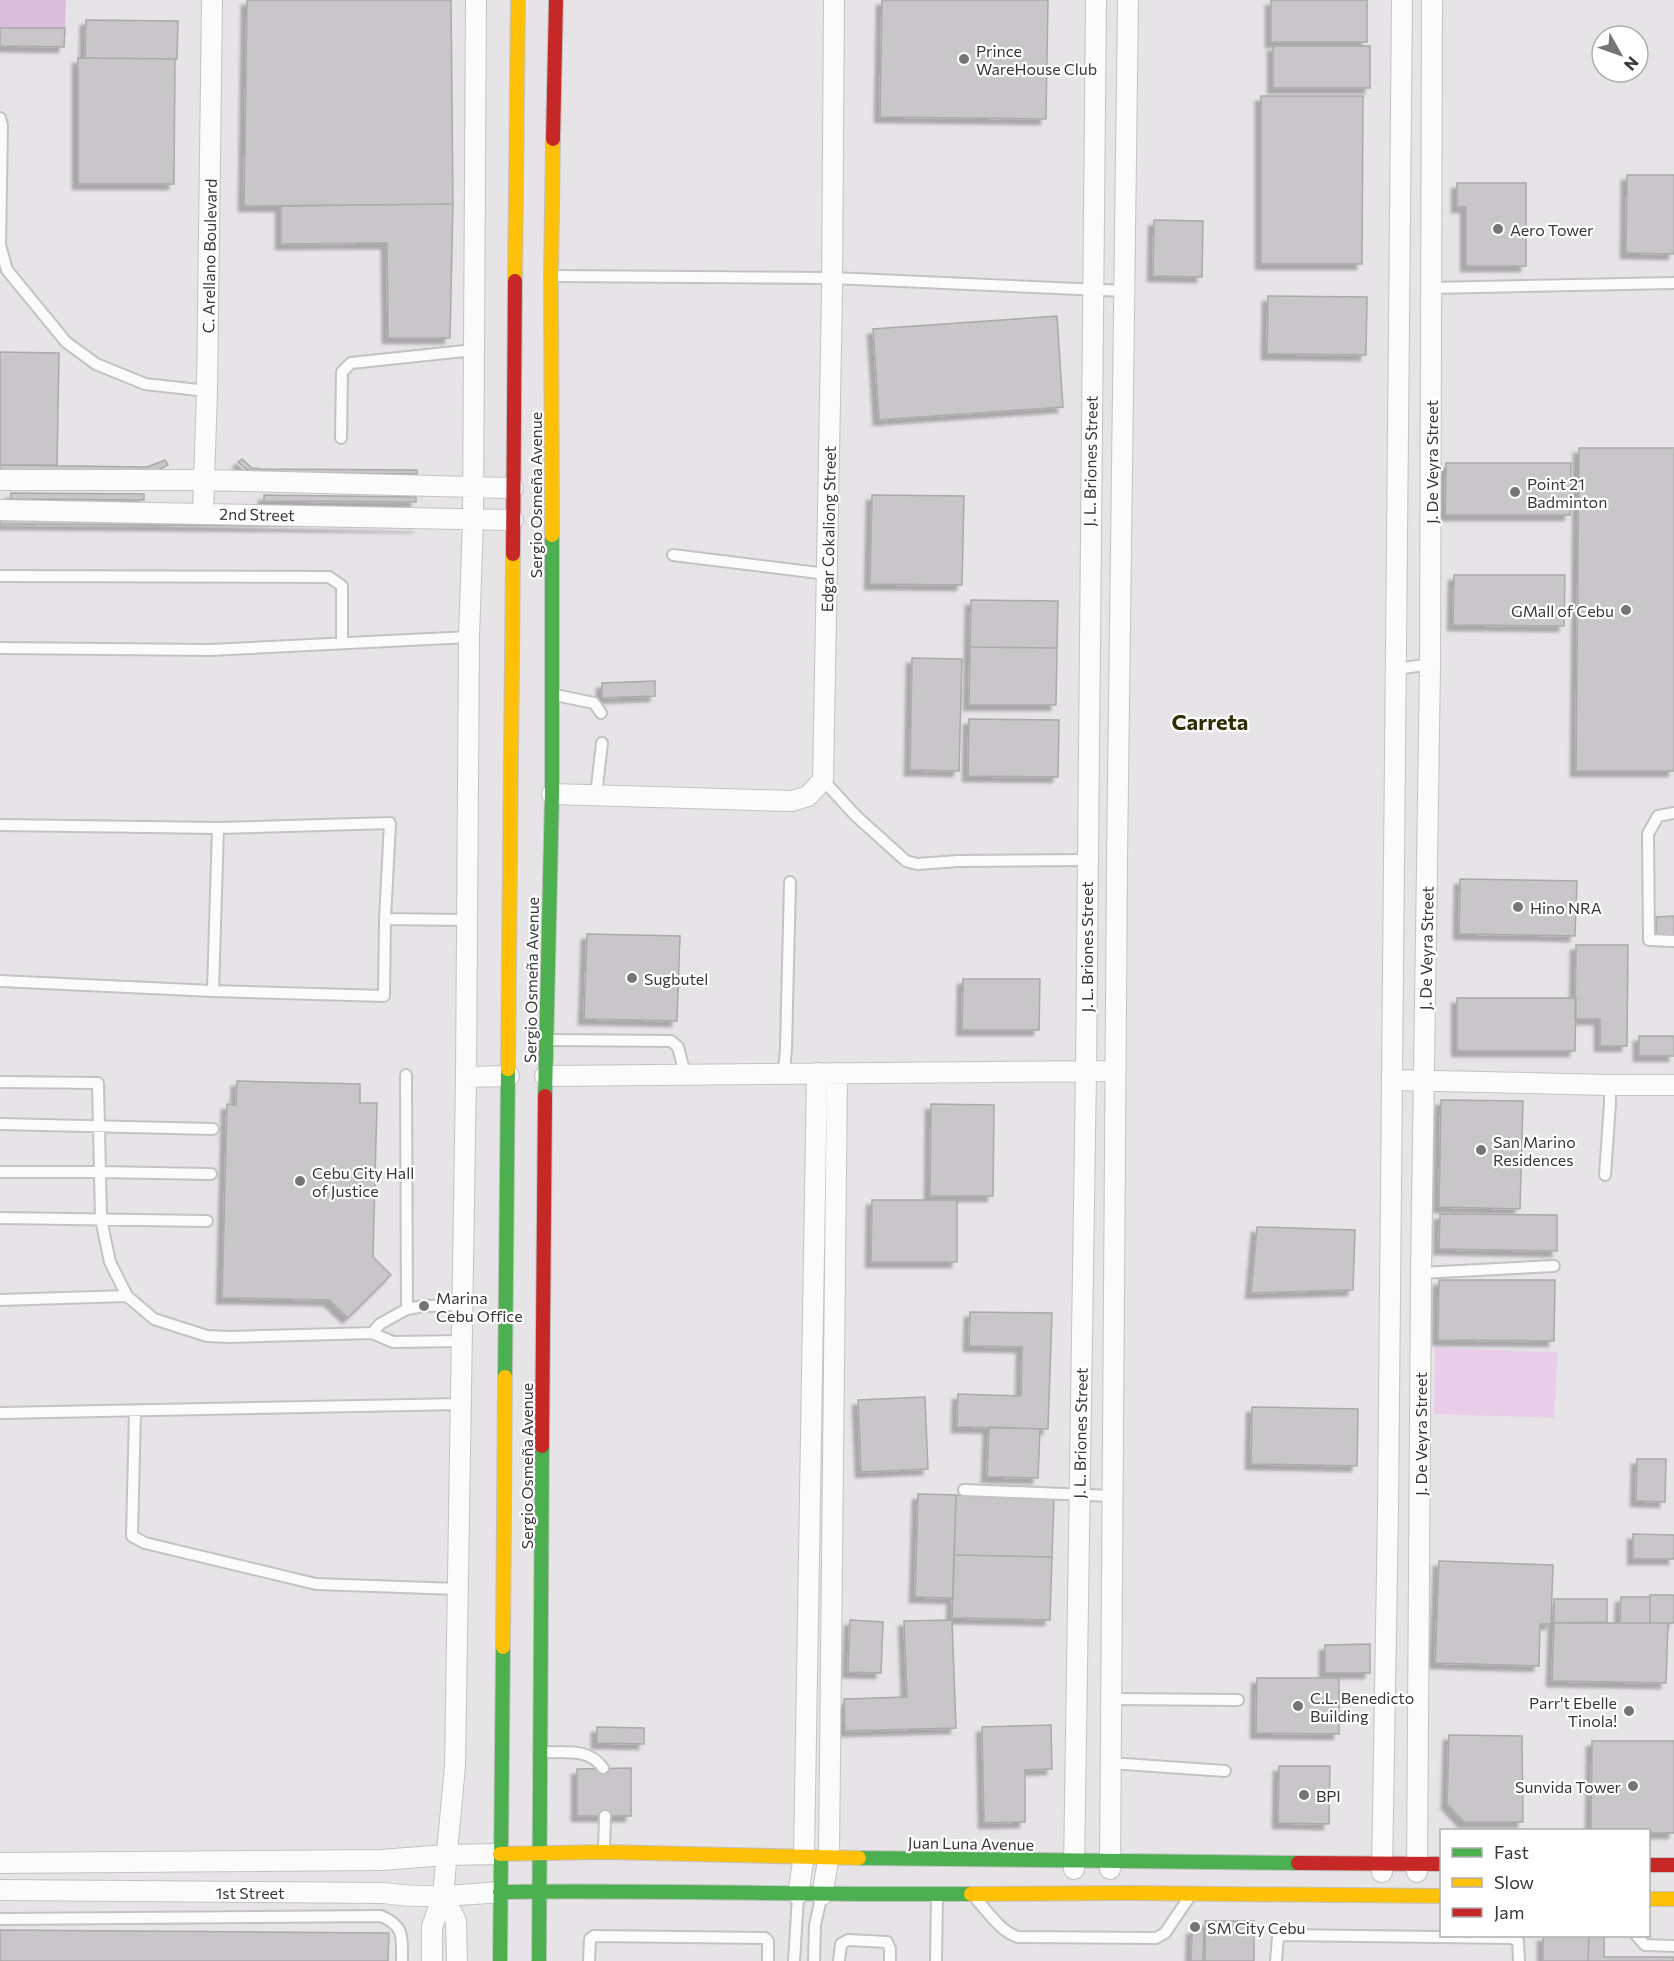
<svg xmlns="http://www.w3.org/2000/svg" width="1674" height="1961" viewBox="0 0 1674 1961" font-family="Commissioner,sans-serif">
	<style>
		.green { fill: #e9cee9 }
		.forest { fill: #d8bed9 }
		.building { fill: #c8c6c8; stroke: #aba9ab; stroke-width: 1.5; filter: url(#shadow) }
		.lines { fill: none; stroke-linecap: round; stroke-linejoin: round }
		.lane-casing { stroke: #c4c2c4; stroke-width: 14 }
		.street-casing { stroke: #c4c2c4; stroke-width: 22 }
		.fast-casing { stroke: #c3c2c3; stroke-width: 16 }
		.slow-casing { stroke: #c3c2c3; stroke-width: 16 }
		.jam-casing { stroke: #c3c2c3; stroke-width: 16 }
		.lane { stroke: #fbfbfb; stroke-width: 10 }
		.street { stroke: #fbfbfb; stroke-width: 20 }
		.fast { stroke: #4caf50; stroke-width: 14 }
		.slow { stroke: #ffc107; stroke-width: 14 }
		.jam { stroke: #c62828; stroke-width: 14 }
		.poi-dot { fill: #767476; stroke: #fff; stroke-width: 2 }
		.labels { text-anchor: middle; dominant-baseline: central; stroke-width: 4.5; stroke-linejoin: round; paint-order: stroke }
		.poi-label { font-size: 16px; fill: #393739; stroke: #fff; text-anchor: start }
		.street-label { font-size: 16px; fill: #393739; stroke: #fff }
		.district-label { font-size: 22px; font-weight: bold; fill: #2e2c02; stroke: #fff }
	</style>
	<defs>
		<filter id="shadow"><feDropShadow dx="-5.5" dy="5.5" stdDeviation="1.5" flood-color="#0004"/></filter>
	</defs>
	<rect width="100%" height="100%" fill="#e7e4e7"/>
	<path class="green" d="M1435,1348L1558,1352L1554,1418L1434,1414Z"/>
	<path class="forest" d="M0,0H66L65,28H0Z"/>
	<path class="building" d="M247,0H451L453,204L244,206Z
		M882,0H1048L1046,119L880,117Z
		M1271,0H1367V42H1271Z
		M86,20L178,21L177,59L85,58Z
		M0,28H65L64,47L0,46Z
		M1273,46H1370V88H1273Z
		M78,58L175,59L174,184H78Z
		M1261,96H1363L1362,264H1261Z
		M1627,175H1674V254L1626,253Z
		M1457,183H1526V266H1466V207H1457Z
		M453,204L450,338H388L387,243L281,244V206Z
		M1154,220L1203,221L1202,277L1153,276Z
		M1268,296L1367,297L1366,355L1267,354Z
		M1057,316L1063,407L879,420L873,329Z
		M0,352L59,353L57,465H0Z
		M1579,448H1674V771H1576Z
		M242,459L252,468L261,469L417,470V474L261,473L246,469L238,462Z
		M165,460L168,465L156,471H0V465L147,467Z
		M1446,463H1571L1570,515H1445Z
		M11,493L144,494V500L11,499Z
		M264,495L416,497V502L264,501Z
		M872,495L964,496L962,585L870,584Z
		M0,520L171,521L419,527L0,524Z
		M1454,575H1565L1564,626L1453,625Z
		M971,600L1058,601L1057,648L970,647Z
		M970,647L1057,648L1056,705H969Z
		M912,658L962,659L959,771L910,770Z
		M655,681V696L602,698V683Z
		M969,719L1059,720L1058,777L968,776Z
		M1460,879L1577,881L1575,936L1459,934Z
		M1674,916V936L1656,937V917Z
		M587,934L680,936L677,1021L584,1019Z
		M1576,945H1628L1627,1046H1600V1019H1575Z
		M963,979H1040L1039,1030H962Z
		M1457,998H1576L1575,1051H1457Z
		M1639,1036H1674V1056H1639Z
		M237,1081L360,1084V1103H377L373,1257L391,1275L348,1318L329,1300L222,1298L227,1104L236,1105Z
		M1441,1100L1523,1101L1520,1209L1439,1207Z
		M931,1104L994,1105L993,1196H930Z
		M872,1200H957V1262H871Z
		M1440,1214L1557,1215V1251L1439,1249Z
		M1257,1227L1355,1230L1353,1290L1251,1293Z
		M1439,1280H1555L1554,1341L1438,1340Z
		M970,1312L1052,1313L1048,1429L957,1427L958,1394L1021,1396L1022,1347L969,1346Z
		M925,1397L928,1469L861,1472L858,1400Z
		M1252,1407L1358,1409L1357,1466L1251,1464Z
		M989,1427L1040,1429L1038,1478L987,1477Z
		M1637,1459H1666L1665,1502L1636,1501Z
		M918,1494L956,1495L953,1598L915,1597Z
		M956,1495L1054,1497L1052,1557L954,1555Z
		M1633,1534L1674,1535V1559H1633Z
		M954,1555L1052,1557L1050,1620L952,1618Z
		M1439,1561L1553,1565L1551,1624H1540L1539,1666L1435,1663Z
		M1650,1595H1674V1623H1650Z
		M1621,1597H1650V1623H1620Z
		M1554,1599H1607V1622L1554,1623Z
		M850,1620L883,1622L881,1673L848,1672Z
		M952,1620L956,1728L845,1731L844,1699L907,1697L904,1621Z
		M1554,1623H1668L1666,1683L1552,1681Z
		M1370,1644V1673H1325V1645Z
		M1257,1678H1339V1734L1256,1733Z
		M1051,1725L1052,1769L1025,1770V1822L984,1823L982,1727Z
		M597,1727L644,1728V1744L597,1743Z
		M1449,1735L1522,1736L1523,1822H1464L1447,1804Z
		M1592,1741H1674V1833H1648V1830H1591Z
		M1279,1766H1330L1329,1824L1278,1823Z
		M631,1768V1816H577V1769Z
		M1205,1921H1254V1961H1205Z
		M1192,1929H1204L1203,1960L1205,1961H1191Z
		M0,1930L389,1933L388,1961H0Z
		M1543,1936H1589L1588,1961H1543Z
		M1589,1936H1604V1957H1674V1961H1588Z"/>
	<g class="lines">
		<defs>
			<path id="lane" d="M0,118L2,126L0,245L7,270L66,342L96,364L145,384L207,391
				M555,276L832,278L1124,291
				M1432,288L1674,283
				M341,438L342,372L351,363L474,350
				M673,555L827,574
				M0,576L329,577L342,586V643
				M0,648L210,650L469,637
				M1397,669L1430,664
				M555,695L594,703L601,713
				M823,780L856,816L906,861L917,864L958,861L1086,860
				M596,795L602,743
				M1674,813L1658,816L1648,834L1649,940L1674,941
				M0,825L218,828L213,991
				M385,919L467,920
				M0,981L213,991L384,996L385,919L390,823L218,828
				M550,1040L671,1041L678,1047L685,1074
				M784,1073L786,1048L790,882
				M406,1075L407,1309L424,1306L462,1305
				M0,1082L98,1083L101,1219L110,1262L127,1296L154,1319L207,1336L230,1337L372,1333L393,1342L461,1341
				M0,1124L213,1129
				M0,1172H100L211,1174
				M1605,1175L1610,1103V1085
				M0,1218L207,1221
				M1421,1273L1554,1266
				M0,1300L127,1296
				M372,1333L380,1324L407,1309
				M135,1411L132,1536L145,1543L316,1584L458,1589
				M0,1413L461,1404
				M964,1490L1112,1496
				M1111,1699L1238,1700
				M544,1752C566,1753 589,1748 603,1768
				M1110,1763L1225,1771
				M604,1849L605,1816
				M977,1900C989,1913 1001,1932 1018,1937L1156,1938L1165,1933L1188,1899
				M0,1919L381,1916C405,1926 402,1938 402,1961
				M1637,1936L1645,1945L1674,1946
				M589,1961L590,1939L594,1936L765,1938L768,1941V1961
				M794,1961L798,1897
				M814,1961L815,1925L821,1898
				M839,1961L841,1944L848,1940L887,1942L890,1949V1961
				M936,1961L937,1895
				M1276,1961L1278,1937L1283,1935L1511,1938L1518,1941L1519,1961"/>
			<path id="street" d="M0,480H203L513,488
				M0,510L513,520
				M203,513L207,391L212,0
				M552,794L792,801L808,796L823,780L832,292L834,0
				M545,1076L1115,1071
				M466,1077L509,1076
				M1392,1080L1610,1085H1674
				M0,1863L381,1860L446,1855L500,1854
				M1074,1869L1086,1071L1096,0
				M1110,1869L1117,861L1128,0
				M1382,1872L1388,1510L1402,0
				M1417,1872L1421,1273L1430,664L1432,0
				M0,1890L384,1893C423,1899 462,1895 500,1892
				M798,1894L804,1856L817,1073
				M443,1895L456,1921L457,1961
				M822,1895L829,1856L837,1073
				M432,1961V1927L443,1895L455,1766L466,1077L469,637L473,520L476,0"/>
			<path id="fast" d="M545,1096L552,794V535
				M505,1377L508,1069
				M859,1858L1298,1863
				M500,1892C657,1890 814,1895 971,1894
				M500,1961L503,1647
				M539,1961L542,1446"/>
			<path id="slow" d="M515,281L518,0
				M552,535L551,276L553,139
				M508,1069L513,554
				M503,1647L505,1377
				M500,1854L604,1852L859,1858
				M971,1894L1128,1893L1442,1896
				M1648,1899H1674"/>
			<path id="jam" d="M553,139L556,0
				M513,554L515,281
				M542,1446L545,1096
				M1298,1863L1442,1864
				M1648,1865H1674"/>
		</defs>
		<use href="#lane" class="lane-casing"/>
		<use href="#street" class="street-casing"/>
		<use href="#fast" class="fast-casing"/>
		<use href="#slow" class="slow-casing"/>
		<use href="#jam" class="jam-casing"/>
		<use href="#lane" class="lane"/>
		<use href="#street" class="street"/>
		<use href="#fast" class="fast"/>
		<use href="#slow" class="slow"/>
		<use href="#jam" class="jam"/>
	</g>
	<g class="poi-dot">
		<circle cx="964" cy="59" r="6"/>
		<circle cx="1498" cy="229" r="6"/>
		<circle cx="1515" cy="492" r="6"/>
		<circle cx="1626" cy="610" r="6"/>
		<circle cx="1518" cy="907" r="6"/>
		<circle cx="632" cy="978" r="6"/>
		<circle cx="1481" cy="1150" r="6"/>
		<circle cx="300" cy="1181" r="6"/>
		<circle cx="424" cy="1306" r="6"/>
		<circle cx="1298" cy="1706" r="6"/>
		<circle cx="1629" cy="1711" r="6"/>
		<circle cx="1633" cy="1786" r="6"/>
		<circle cx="1304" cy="1795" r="6"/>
		<circle cx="1195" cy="1927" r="6"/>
	</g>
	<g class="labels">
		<g class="poi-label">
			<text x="976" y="50">Prince<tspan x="976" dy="18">WareHouse Club</tspan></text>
			<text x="1510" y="229">Aero Tower</text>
			<text x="1527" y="483">Point 21<tspan x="1527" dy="18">Badminton</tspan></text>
			<text x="1614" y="610" text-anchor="end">GMall of Cebu</text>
			<text x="1530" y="907">Hino NRA</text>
			<text x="644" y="978">Sugbutel</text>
			<text x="1493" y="1141">San Marino<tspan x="1493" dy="18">Residences</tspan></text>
			<text x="312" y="1172">Cebu City Hall<tspan x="312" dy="18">of Justice</tspan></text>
			<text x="436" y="1297">Marina<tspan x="436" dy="18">Cebu Office</tspan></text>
			<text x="1310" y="1697">C.L. Benedicto<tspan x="1310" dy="18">Building</tspan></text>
			<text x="1617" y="1702" text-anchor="end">Parr't Ebelle<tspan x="1617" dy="18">Tinola!</tspan></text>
			<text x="1621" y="1786" text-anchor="end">Sunvida Tower</text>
			<text x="1316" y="1795">BPI</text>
			<text x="1207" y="1927">SM City Cebu</text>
		</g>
		<g class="street-label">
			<text transform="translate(209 256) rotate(-89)">C. Arellano Boulevard</text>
			<text transform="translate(1090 461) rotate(-89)">J. L. Briones Street</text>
			<text transform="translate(1431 462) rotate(-90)">J. De Veyra Street</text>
			<text transform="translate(535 495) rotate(-90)">Sergio Osmeña Avenue</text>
			<text transform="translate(257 514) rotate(1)">2nd Street</text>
			<text transform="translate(828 529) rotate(-89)">Edgar Cokaliong Street</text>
			<text transform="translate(1086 947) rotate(-90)">J. L. Briones Street</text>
			<text transform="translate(1426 948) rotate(-89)">J. De Veyra Street</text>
			<text transform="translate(531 980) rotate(-89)">Sergio Osmeña Avenue</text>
			<text transform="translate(1080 1433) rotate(-89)">J. L. Briones Street</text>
			<text transform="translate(1420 1434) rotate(-90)">J. De Veyra Street</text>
			<text transform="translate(526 1466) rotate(-90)">Sergio Osmeña Avenue</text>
			<text transform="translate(971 1843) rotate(1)">Juan Luna Avenue</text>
			<text x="250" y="1892">1st Street</text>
		</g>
		<g class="district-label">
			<text x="1210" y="721">Carreta</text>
		</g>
	</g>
	<rect x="1440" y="1829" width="210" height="108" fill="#ffffff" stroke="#b0afb0" stroke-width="1.5"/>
	<rect x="1452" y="1848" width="30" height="9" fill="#4caf50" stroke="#b0afb0" stroke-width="1.5"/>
	<text x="1494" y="1859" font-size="18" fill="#393739">Fast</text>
	<rect x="1452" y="1878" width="30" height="9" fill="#ffc107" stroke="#b0afb0" stroke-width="1.5"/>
	<text x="1494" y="1889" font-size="18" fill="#393739">Slow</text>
	<rect x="1452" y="1908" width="30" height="9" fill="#c62828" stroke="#b0afb0" stroke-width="1.5"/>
	<text x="1494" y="1919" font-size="18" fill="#393739">Jam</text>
	<g transform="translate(1620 54) rotate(130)"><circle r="28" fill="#ffffff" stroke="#b0afb0" stroke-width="1.5"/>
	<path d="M0-4.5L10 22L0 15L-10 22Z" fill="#767476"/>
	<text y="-9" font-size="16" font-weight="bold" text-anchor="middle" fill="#393739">N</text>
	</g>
</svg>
